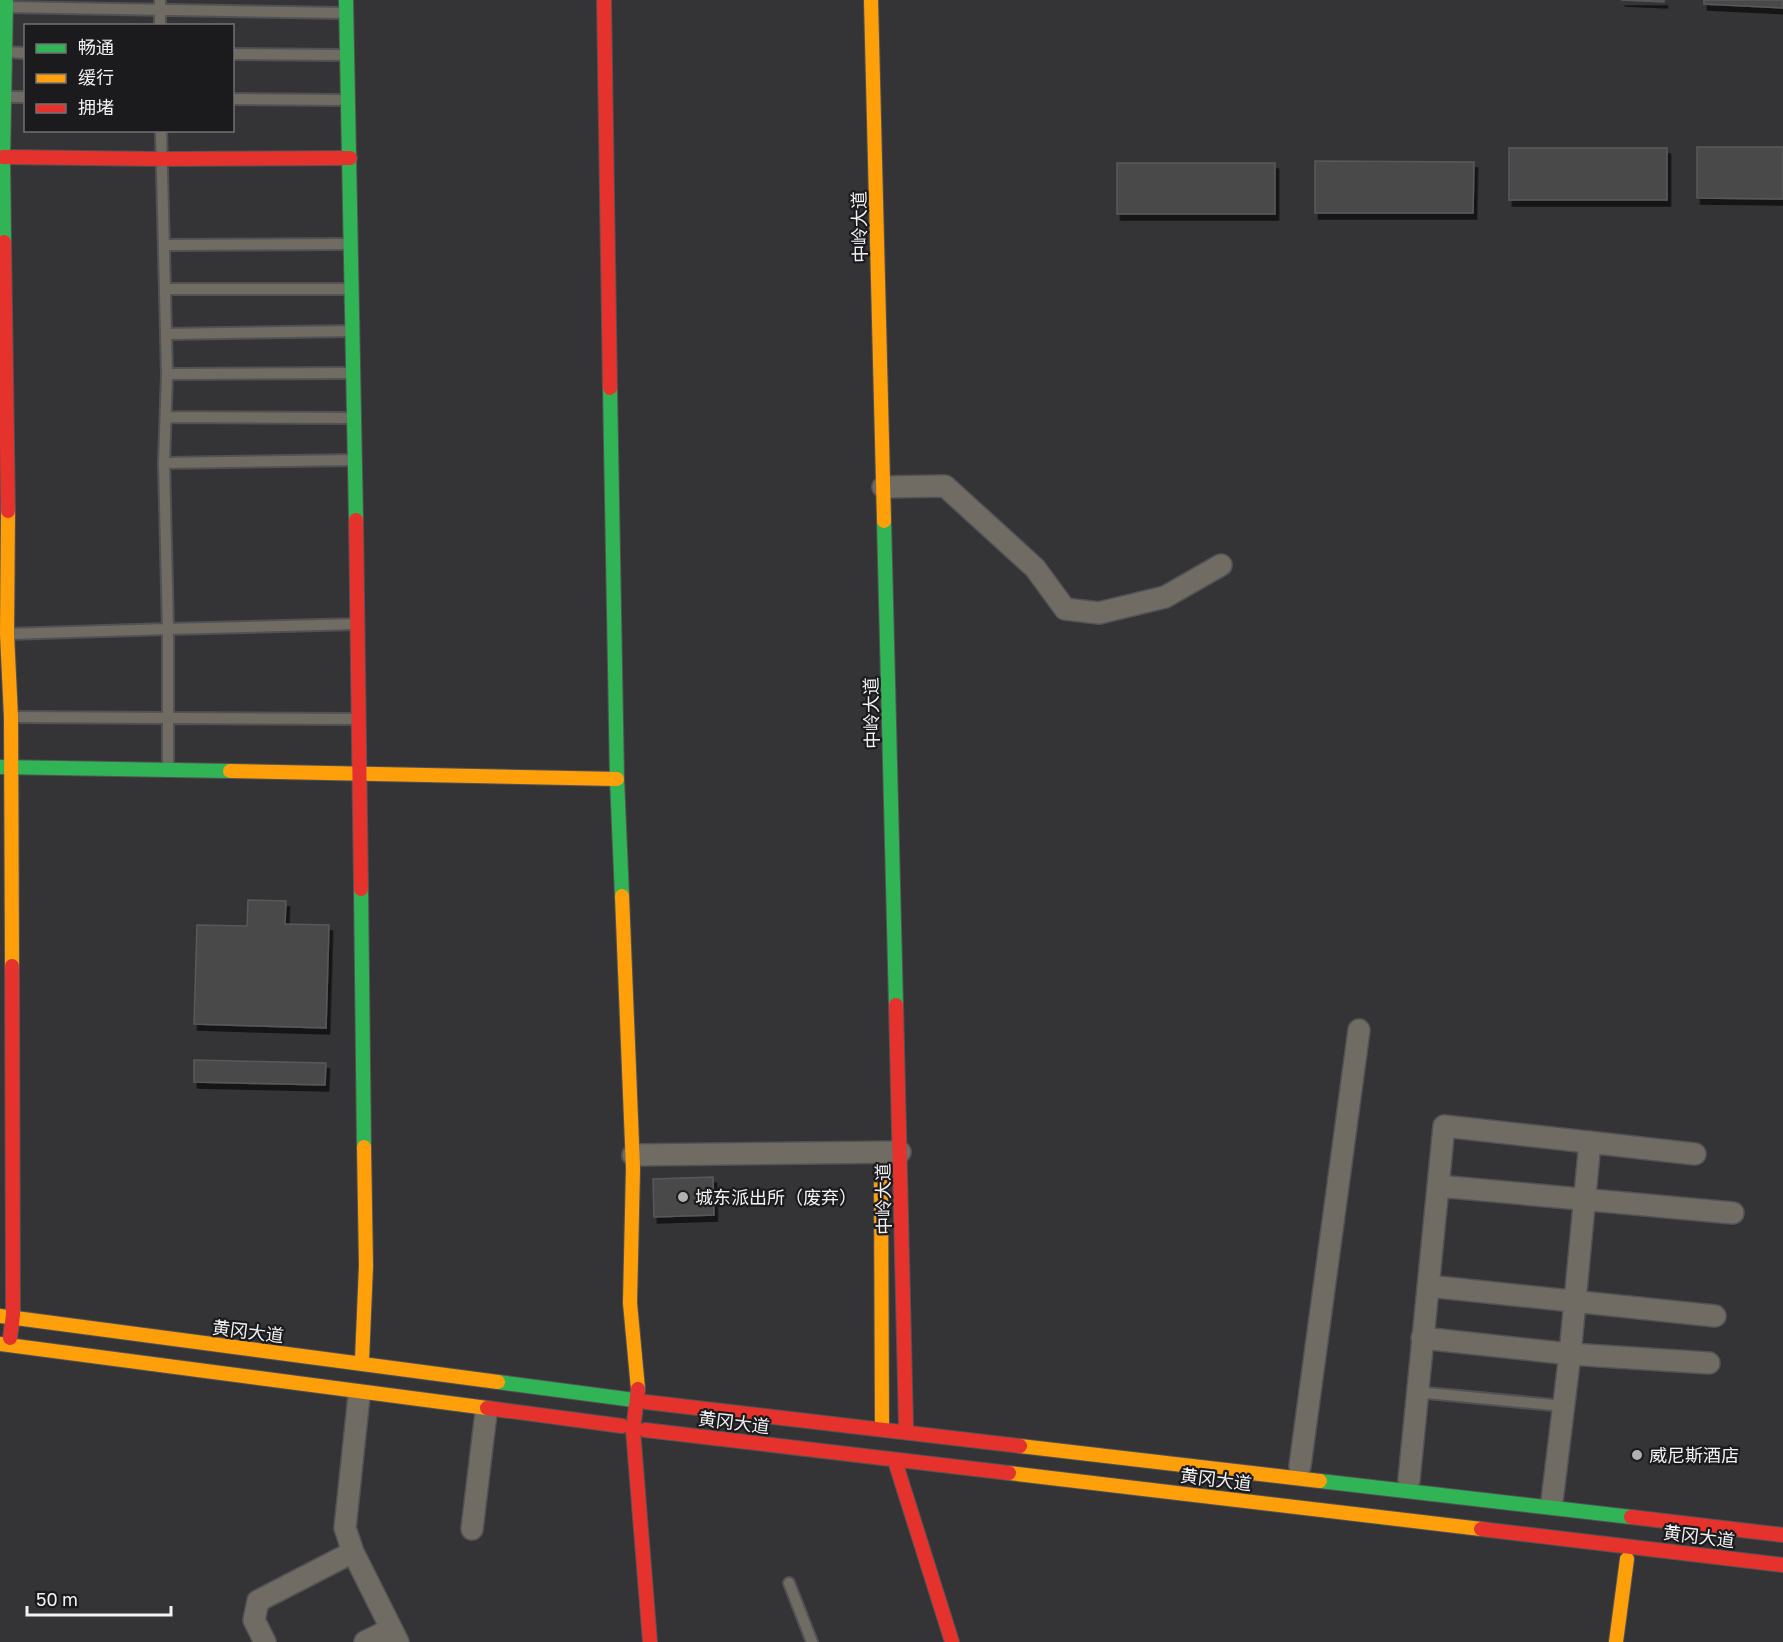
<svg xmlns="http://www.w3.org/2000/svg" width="1783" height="1642" viewBox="0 0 1783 1642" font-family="'Golos Text','Noto Sans SC',sans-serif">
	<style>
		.building { fill: #494848; stroke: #595959; stroke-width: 1.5; filter: url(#shadow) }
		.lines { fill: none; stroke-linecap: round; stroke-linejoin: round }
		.lane-casing { stroke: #525255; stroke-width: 14 }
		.street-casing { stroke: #525255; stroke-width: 24 }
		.fast-casing { stroke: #525255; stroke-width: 16 }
		.slow-casing { stroke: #525255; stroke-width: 16 }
		.jam-casing { stroke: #525255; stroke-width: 16 }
		.lane { stroke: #706c64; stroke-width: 10 }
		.street { stroke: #706c64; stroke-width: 21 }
		.fast { stroke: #30b455; stroke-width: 14 }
		.slow { stroke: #ff9f0a; stroke-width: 14 }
		.jam { stroke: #e5322d; stroke-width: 14 }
		.poi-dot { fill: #b0b0b2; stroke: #1b1b1d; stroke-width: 2 }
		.labels { text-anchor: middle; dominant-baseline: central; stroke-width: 4.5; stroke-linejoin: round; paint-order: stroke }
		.street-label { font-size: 18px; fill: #f2f2f5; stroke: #1b1b1d }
		.poi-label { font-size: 18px; fill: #f2f2f5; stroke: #1b1b1d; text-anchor: start }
	</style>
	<defs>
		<filter id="shadow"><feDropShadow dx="3.5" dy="6" stdDeviation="0" flood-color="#0009"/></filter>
	</defs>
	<rect width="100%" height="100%" fill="#343436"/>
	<path class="building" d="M1621,0H1664V2Z
		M1704,0H1783V8L1704,4Z
		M1697,147H1783V199L1697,198Z
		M1509,148H1667V200H1509Z
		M1315,161L1474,162L1473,213H1315Z
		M1117,163H1275V214H1117Z
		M248,900L286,901L285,924L329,925L326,1028L194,1024L197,925L247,926Z
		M194,1060L326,1063L325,1085L194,1082Z
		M713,1177L714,1215L654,1217L653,1179Z"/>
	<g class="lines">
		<defs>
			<path id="lane" d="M160,0V26
				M6,7L345,13
				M6,52L26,53
				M232,54L346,55
				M5,97H26
				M232,99L346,100
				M164,245L350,244
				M165,289H351
				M166,334L351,331
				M167,374L352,373
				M166,417L352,418
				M164,463L353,460
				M7,634L168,629L164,463L167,374L161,130
				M12,717L357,719
				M168,769V629L357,624
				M1416,1392L1564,1406
				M789,1583L812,1642"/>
			<path id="street" d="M883,487L945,486L1035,568L1065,609L1099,613L1165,597L1221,565
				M633,1155L900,1152
				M1438,1186L1733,1213
				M1428,1286L1715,1316
				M1422,1338L1570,1354L1709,1363
				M359,1396L345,1528L353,1552L398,1642
				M1300,1466L1359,1030
				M1409,1480L1444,1126L1695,1154
				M1552,1501L1570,1354L1590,1142
				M472,1529L486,1413
				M265,1642L254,1620L258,1601L353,1552
				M365,1642L391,1629"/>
			<path id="fast" d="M346,0L356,520
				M4,242L3,157L6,0
				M610,388L617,779L622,896
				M884,521L896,1005
				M0,767L230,771
				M361,889L364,1147
				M498,1382L634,1400
				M1320,1481L1631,1517"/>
			<path id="slow" d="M871,0L884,521
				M8,511L7,634L11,717L12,966
				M230,771L617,779
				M622,896L633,1168L630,1303L638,1389
				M881,1184L882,1423
				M0,1316L498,1382
				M0,1344L487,1408
				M362,1360L366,1266L364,1147
				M1020,1446L1320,1481
				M1009,1473L1481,1529
				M1616,1642L1627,1559"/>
			<path id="jam" d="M604,0L610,388
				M3,157L161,159L350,158
				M4,242L8,511
				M356,520L361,889
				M896,1005L906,1426
				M10,1338L13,1315L12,966
				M638,1389L633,1430L650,1642
				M646,1402L1020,1446
				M487,1408L622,1426
				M645,1430L1009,1473
				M895,1461L952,1642
				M1631,1517L1783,1535
				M1481,1529L1783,1565"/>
		</defs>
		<use href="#lane" class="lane-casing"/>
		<use href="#street" class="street-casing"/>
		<use href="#fast" class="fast-casing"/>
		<use href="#slow" class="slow-casing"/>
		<use href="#jam" class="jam-casing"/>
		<use href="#lane" class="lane"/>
		<use href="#street" class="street"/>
		<use href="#fast" class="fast"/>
		<use href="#slow" class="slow"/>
		<use href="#jam" class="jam"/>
	</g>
	<g class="poi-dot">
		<circle cx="683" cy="1197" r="6"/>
		<circle cx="1637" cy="1455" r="6"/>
	</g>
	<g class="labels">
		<g class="street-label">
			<text transform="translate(859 227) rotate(-91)">中岭大道</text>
			<text transform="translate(871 713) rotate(-91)">中岭大道</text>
			<text transform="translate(883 1199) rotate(-91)">中岭大道</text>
			<text transform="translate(248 1331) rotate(7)">黄冈大道</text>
			<text transform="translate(734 1422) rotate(7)">黄冈大道</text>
			<text transform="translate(1216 1479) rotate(7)">黄冈大道</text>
			<text transform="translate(1699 1536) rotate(7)">黄冈大道</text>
		</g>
		<g class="poi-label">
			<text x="695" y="1197">城东派出所（废弃）</text>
			<text x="1649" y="1455">威尼斯酒店</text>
		</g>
	</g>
	<rect x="24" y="24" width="210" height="108" fill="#1b1b1d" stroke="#717173" stroke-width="1.5"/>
	<rect x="36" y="44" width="30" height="9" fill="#30b455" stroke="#717173" stroke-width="1.5"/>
	<text x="78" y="54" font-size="18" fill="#f2f2f5">畅通</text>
	<rect x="36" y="74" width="30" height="9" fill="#ff9f0a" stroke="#717173" stroke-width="1.5"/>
	<text x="78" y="84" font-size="18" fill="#f2f2f5">缓行</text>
	<rect x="36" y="104" width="30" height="9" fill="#e5322d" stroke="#717173" stroke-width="1.5"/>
	<text x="78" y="114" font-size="18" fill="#f2f2f5">拥堵</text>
	<path d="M27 1606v9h144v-9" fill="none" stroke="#f2f2f5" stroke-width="3"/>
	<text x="36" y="1606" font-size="18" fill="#f2f2f5" stroke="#1b1b1d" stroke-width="4.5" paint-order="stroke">50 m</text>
</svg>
